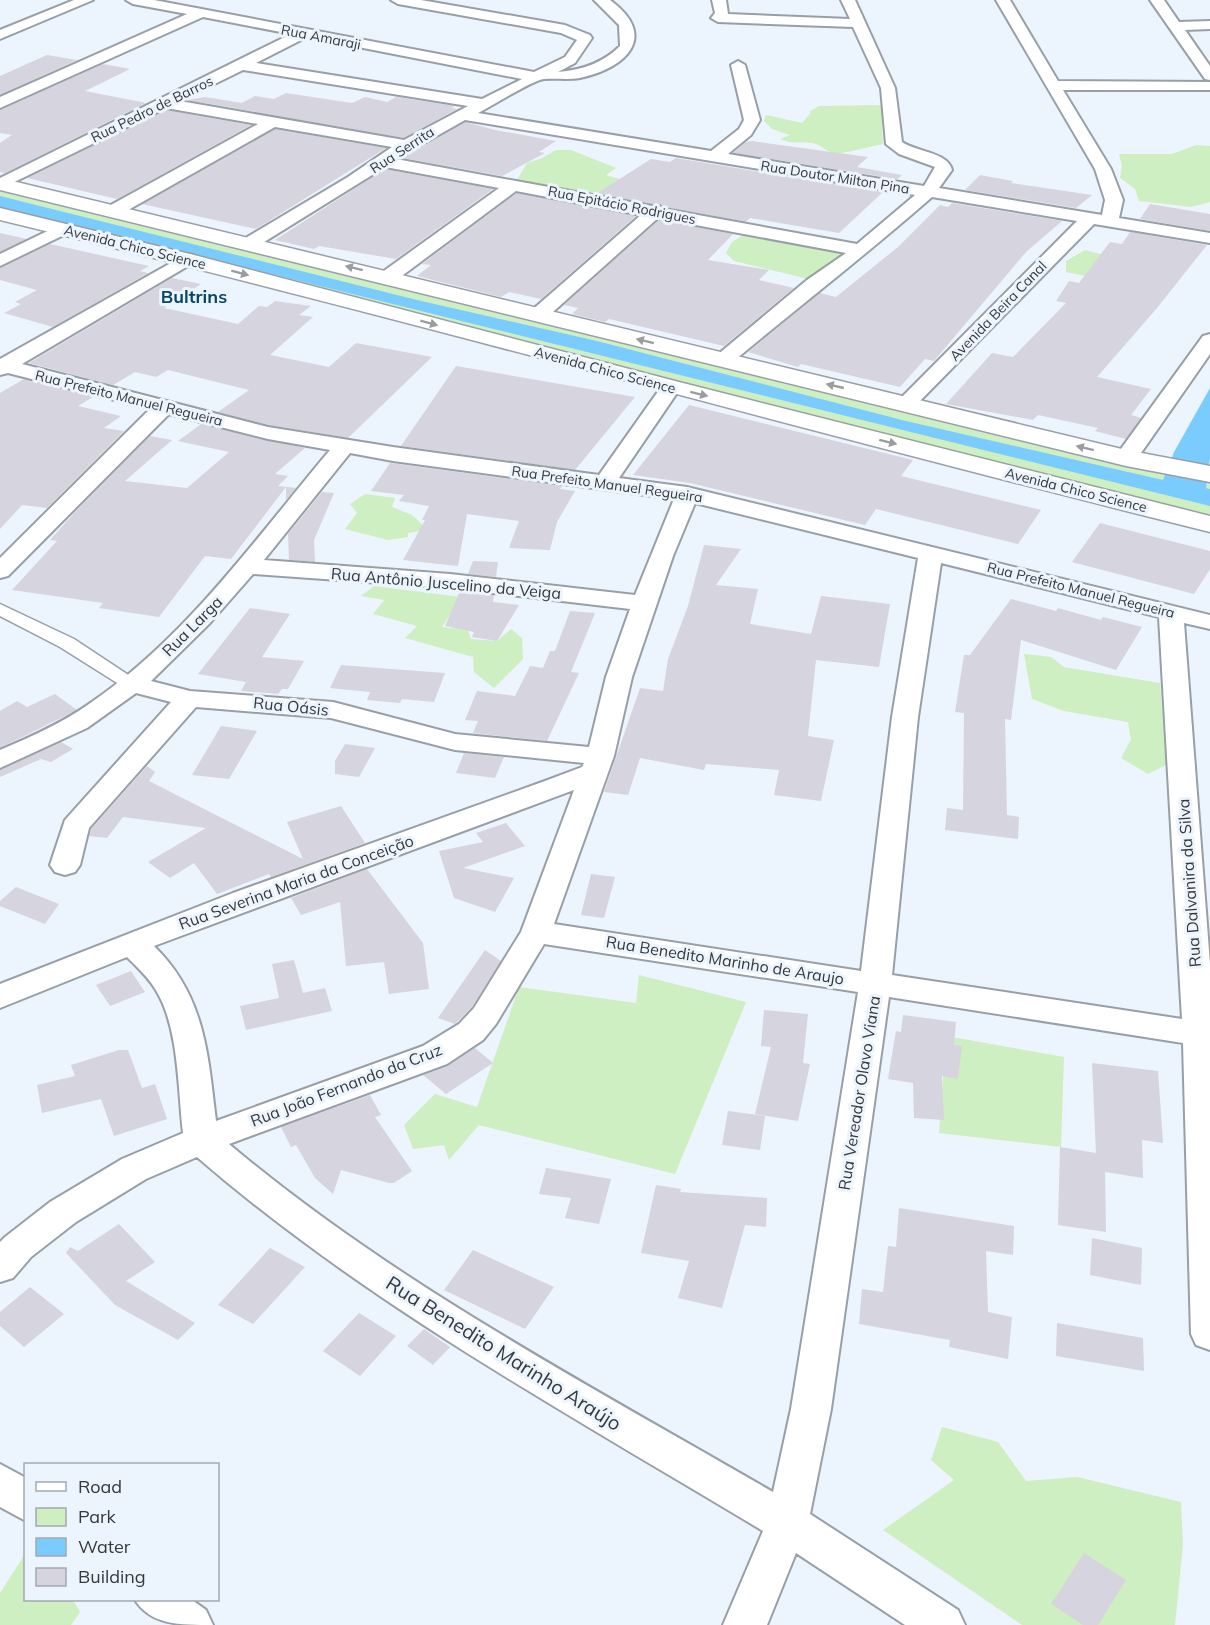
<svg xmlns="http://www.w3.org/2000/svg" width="1210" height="1625" viewBox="0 0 1210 1625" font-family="Mulish,sans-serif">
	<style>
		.green { fill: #ceefc1 }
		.water { fill: #7accfe }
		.building { fill: #d6d4de }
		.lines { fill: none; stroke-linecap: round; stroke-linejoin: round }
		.pedestrian-casing { stroke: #989fa7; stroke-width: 3 }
		.minor-casing { stroke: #989fa7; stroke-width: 4 }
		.secondary-casing { stroke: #989fa7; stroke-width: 3 }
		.pedestrian { fill: #fff; fill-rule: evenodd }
		.minor { fill: #fff; fill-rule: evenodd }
		.secondary { fill: #fff; fill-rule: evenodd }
		.oneway { fill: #9a9c9e }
		.labels { text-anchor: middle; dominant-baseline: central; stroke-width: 6; stroke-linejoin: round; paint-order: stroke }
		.far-street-label { font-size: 14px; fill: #36393c; stroke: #ecf4fd }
		.street-label { font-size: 16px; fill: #36393c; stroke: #ecf4fd }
		.far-district-label { font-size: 18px; font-weight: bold; fill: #054767; stroke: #ecf4fd }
		.near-street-label { font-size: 20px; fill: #36393c; stroke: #ecf4fd }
	</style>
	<rect width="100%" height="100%" fill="#ecf4fd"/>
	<path class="green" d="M886,105L882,128L883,144C870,146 843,155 833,153C825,151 820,144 812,143C800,142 791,144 780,139L790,135L772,129L764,121L766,115L802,123L810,114V111L819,106Z
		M1196,145L1210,146V202L1191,207L1139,201L1135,189L1120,178L1122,166L1119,154H1172Z
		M556,150H571L616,168L606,175L623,180L596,194L517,180L527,163L542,158Z
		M0,187L1210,480V521L0,211Z
		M745,234L846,251L808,279L734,261L726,253L732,242Z
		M1085,250L1120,259L1099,279L1066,272V261Z
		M365,494L395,498L392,507L412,515L428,530L408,533V537L388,540L345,529L357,513L350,504Z
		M374,586L461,597L442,627L468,630L471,639L497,641L511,629L522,638L523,659L494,688L474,672L473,657L405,638L417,626L373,614L384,600L361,596Z
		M1024,654L1051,657L1064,667L1160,683L1166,765L1148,774L1121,758L1131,740L1128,722L1064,711L1032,699Z
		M639,975L746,1002L675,1174L479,1125L449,1160L444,1145L413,1149L404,1125L435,1094L477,1107L519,987L636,1003Z
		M946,1036L1064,1057L1061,1147L939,1133Z
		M942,1427L998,1442L1026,1481L1077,1477L1181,1502L1183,1545L1175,1625H1022L883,1530L954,1480L931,1460Z
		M25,1554L26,1600H73L80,1612L71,1625H0V1593Z"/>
	<path class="water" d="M0,196L417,300L597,341L906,421L1163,480L1174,452L1210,388V458L1206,488L1210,489V506L0,207Z"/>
	<path class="building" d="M47,55L77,60L0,95V76Z
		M103,64L130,69L85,91L146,103L5,173L0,172V143L12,135L0,133V110Z
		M286,93L352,103L365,97L387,102L396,97L455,106L451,108L457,109L404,138L187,100L205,97L242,103L255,96L274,99Z
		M166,110L251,125L117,199L27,178Z
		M465,122L495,130L556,141L539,152L545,153L502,176L403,158Z
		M275,129L386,148L256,229L142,204Z
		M752,141L868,157L857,167L902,175L897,179L733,153L746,142Z
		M676,158L883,192L839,233L750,218L746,222L596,194L651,159L670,162Z
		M385,169L493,189L396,259L319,246L314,249L275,240Z
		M980,175L1013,181L1011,183L1092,195L1076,208L965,190Z
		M517,193L636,216L541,299L509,292L501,297L417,276L431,265L422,264Z
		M952,203L1062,221L1026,252L934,361L925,359L900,387L801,364L798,367L748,352L820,293L836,297L898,247L940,205L948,207Z
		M1150,204L1210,214V231L1140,219Z
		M659,220L733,234L708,260L769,270L759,280L794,288L724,346L609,319L605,322L572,314L578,308L564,305Z
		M1130,232L1207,245L1157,308L1097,377L1151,389L1131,415L1141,418L1126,439L1095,431L1098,428L1038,415L1033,420L946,404L992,353L1013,357L1066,303L1056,301L1069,281L1079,283L1110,242L1122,244Z
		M0,233L27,239L0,252Z
		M50,244L149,266L140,271L148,273L53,327L4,313L21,304L15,302L37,290L0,280V268Z
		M172,278L201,284L164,308L238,324L259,306L267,307L275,301L311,306L299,315L313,317L270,355L329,367L356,343L432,357L348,438L268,425L218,412L249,390L168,370L156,377L135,372L113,385L29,363Z
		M456,366L635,397L575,470L401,446Z
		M24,379L93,397L78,406L121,416L104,428L124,431L47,508L22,505L0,529V393Z
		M689,405L913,460L901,476L1041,510L1018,544L876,509L865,525L690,483L633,475Z
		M201,424L305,448L275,474L288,476L278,486L296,488L286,500V487L231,559L205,556L159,617L99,608L103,603L12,590L57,541L50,540L75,512L150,436L172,440L125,481L187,488L229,452L178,441Z
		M390,463L562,486L560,489L575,491L557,522L550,550L509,548L519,521L467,514L458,566L403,560L425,520H422L429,506L399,501L404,495L371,491Z
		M322,492L334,493L314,540L315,562L289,560L288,534Z
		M1100,523L1210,551V569L1194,594L1072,562Z
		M704,545L741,549L716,585L758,589L750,624L811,634L821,596L890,604L879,667L816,660L808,736L834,740L821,801L774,795L779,770L706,764L704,770L640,758L628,795L604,792L640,688L663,691L668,659L688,606Z
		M473,561L498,562L496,577L468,574Z
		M460,591L494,595L493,602L519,605L497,641L472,637L474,632L445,626Z
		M1011,599L1056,611L1058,608L1101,620L1103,617L1142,627L1116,670L1021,640L1011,720L1005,719L1007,815L1019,817L1018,839L945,830L947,808L963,810L964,713L955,712L964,655H970Z
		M250,608L290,614L262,657L304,661L288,689H282L278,694L241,691L246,682L198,674Z
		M570,611L595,613L571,672L579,673L547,741L473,733L478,721L465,720L477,691L515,696L530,666L543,668L550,651H555Z
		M341,665L378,668L445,673L434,702L402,699L400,703L367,700L370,692L330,688Z
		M55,694L77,710L0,748V711L17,701L27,707Z
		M221,726L257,731L229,779L192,775Z
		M61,742L73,749L51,762L41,759L0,777V770Z
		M345,744L375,748L359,777L335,774V761Z
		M464,753L504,757L495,778L456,773Z
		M147,766L155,772L149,781L303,859L287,822L341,806L365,843L271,877L269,874L217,894L194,863L170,878L148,862L206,828L123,817L107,838L89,836L91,829Z
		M506,823L525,846L463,868L514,878L495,912L454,898L439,851L483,842L476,833Z
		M367,869L423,943L429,989L389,994L384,962L346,966L340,902L301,915L291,898Z
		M591,874L615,877L604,918L581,915Z
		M16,887L59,904L45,924L0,906V901Z
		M485,950L501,961L472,1007L455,1024L438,1018Z
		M294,960L303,993L325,988L332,1011L246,1030L240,1006L279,998L272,964Z
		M131,971L145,992L110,1006L96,985Z
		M764,1010L808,1014L803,1063L810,1064L798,1121L755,1114L771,1047L761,1046Z
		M903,1015L956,1022L954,1045L962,1046L958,1079L942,1076L944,1120L914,1118L913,1083L888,1079L896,1031L901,1032Z
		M475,1048L493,1063L446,1094L423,1075L448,1066Z
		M119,1050H128L142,1088L155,1084L167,1119L114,1136L101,1099L42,1113L37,1085L75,1076L71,1065Z
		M1092,1063L1158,1071L1163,1143L1142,1140L1143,1178L1105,1172L1106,1232L1058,1225L1060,1147L1096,1153Z
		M370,1095L381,1115L375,1117L412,1171L394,1183H389L341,1170L333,1194L315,1178L296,1145L291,1147L281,1127Z
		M728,1111L765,1116L760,1150L722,1145Z
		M546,1168L611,1179L599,1224L565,1218L571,1198L539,1194Z
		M656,1185L681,1189L680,1192L767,1198L766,1227L745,1225L722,1308L678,1298L689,1261L641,1253Z
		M899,1208L1014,1226L1013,1255L986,1251L988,1312L1012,1317L1008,1359L949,1347L950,1340L859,1324L862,1289L883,1292L888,1246L896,1247Z
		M119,1224L155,1262L126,1281L195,1323L178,1340L115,1305L66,1253L70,1247L78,1251Z
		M1092,1238L1142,1248L1141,1285L1090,1275Z
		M270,1248L305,1267L253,1324L218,1305Z
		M473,1250L554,1287L525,1329L444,1290Z
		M30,1287L64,1314L24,1347L0,1326V1312Z
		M359,1313L396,1336L360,1376L323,1351Z
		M1057,1323L1143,1338L1144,1371L1056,1356Z
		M424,1329L450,1347L433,1365L407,1346Z
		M1084,1553L1126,1580L1098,1625H1083L1051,1604Z"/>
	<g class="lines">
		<defs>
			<path id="pedestrian" d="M0,604L74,639L142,684L132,690L125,688L60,647L0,616Z"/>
			<path id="minor" d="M74,0H93L0,39V30Z
				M126,0H154L534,72L565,57L577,40L561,33L398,4L391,0H421L565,25L590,35L592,38L575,63L558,72C582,70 603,63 620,46L619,25L594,0H610C659,36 627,68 580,78C568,80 556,78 544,79C533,80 490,107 478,113L711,151L739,129L744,120L731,65L738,61L745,65L760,120L751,135L728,154L924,186L935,167L899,154L886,144L881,88L853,27L718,22L711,18L715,13L712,0H726L728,14L850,19L841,0H855L895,88L902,142C916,152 948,152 952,170L939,188L1102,215L1105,200L1095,169L996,0H1010L1058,81L1210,82V90H1063L1111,169L1123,200L1119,218L1210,233V243L1094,224L914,407H900L897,403L900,399L1077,221L932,197C866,255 797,308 730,364H716L713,360L716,356L807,280L846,253L658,218L545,319L538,321L528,315L531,311L641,215L516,191L395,281H381L379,277L381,273L499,188L385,167L256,247H244L241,243L244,239L348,177L392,147L275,127L121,214H109L106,210L109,206L258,124L166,108L0,189V178L291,34L203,17L0,108V97L187,14L133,4ZM307,37L522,79L482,99L256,63ZM243,70L468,106L404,140L180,101ZM465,120L915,195L857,244L665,209L657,205L652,206L396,159Z
				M1150,0H1164L1179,22L1210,21V29L1185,30L1210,66V80L1205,79Z
				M62,224L71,229L68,233L0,266V254Z
				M187,254L193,255L196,259L193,263L22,364L268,427L393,447L599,475L664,383H678L681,387L619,478L687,487L1210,615V629L1184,623L1210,964V1350L1196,1345L1191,1334L1183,1043L889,997L831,1409L810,1514L958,1610L965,1625H905L796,1553L767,1625H723L763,1531C569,1414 368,1305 197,1157L146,1179L76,1222L31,1257L13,1278L0,1282V1242L5,1237L50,1202L122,1159L183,1133C178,1091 179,1029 157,992C150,979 138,968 127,957L0,1008V984L233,893L545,781L582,767L584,763L455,750L331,718L196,707L89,828L80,865L75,872L65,875L55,872L50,865L65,820L171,702L136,693L87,728L0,768V750C31,737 62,723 89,704C186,638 256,538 330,450L268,439L169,414L8,576L0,578V558L150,409L8,373L0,375V359ZM350,453L393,461L674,499L635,595L450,574L264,560ZM695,503L918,558L892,717L861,971L554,924L614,756L632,677L673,556ZM941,563L1159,617L1182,1019L892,975L918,717ZM253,574L450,588L630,609L606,677L589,747L455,734L333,702L190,691L151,681L210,623ZM574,790L521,932L474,1008L459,1024L423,1046L216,1121C208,1054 205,996 154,946ZM544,944L858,992L791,1409L773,1492C587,1384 394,1283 229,1144L447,1064L483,1040L496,1024Z
				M1210,334V354L1134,463H1118L1115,458L1118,453L1203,336Z
				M0,1464L26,1478V1521L0,1507Z
				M135,1600H192L206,1610L213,1625C179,1625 151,1625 135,1600Z"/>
			<path id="secondary" d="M0,178L1126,450L1210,466V482L1126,466L0,190Z
				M0,208L194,255L679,382L1210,516V532C806,432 405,318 0,220Z"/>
		</defs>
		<use href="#pedestrian" class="pedestrian-casing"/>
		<use href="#minor" class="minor-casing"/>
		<use href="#secondary" class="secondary-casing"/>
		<use href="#pedestrian" class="pedestrian"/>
		<use href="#minor" class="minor"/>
		<use href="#secondary" class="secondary"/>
	</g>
	<defs><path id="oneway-solid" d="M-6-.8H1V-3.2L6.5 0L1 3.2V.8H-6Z" transform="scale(1.5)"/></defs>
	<g class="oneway">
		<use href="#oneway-solid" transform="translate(354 268) rotate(-166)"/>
		<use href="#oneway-solid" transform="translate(240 273) rotate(15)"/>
		<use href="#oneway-solid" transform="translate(429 323) rotate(15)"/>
		<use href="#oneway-solid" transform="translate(645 341) rotate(-166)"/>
		<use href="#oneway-solid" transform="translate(835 386) rotate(-167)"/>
		<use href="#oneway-solid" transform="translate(699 394) rotate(14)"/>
		<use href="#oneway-solid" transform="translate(888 442) rotate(14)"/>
		<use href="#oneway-solid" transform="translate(1085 448) rotate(-166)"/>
	</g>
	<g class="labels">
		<g class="far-street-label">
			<text transform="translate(321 37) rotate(11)">Rua Amaraji</text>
			<text transform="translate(152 109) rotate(-26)">Rua Pedro de Barros</text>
			<text transform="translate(402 150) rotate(-33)">Rua Serrita</text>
			<text transform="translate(835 177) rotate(9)">Rua Doutor Milton Pina</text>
			<text transform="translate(622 205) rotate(11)">Rua Epitácio Rodrigues</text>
			<text transform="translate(135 247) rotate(14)">Avenida Chico Science</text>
			<text transform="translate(998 311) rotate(-46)">Avenida Beira Canal</text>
			<text transform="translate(605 370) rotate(15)">Avenida Chico Science</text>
			<text transform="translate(129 398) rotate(14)">Rua Prefeito Manuel Regueira</text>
			<text transform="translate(607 484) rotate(8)">Rua Prefeito Manuel Regueira</text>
			<text transform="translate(1076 490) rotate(14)">Avenida Chico Science</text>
			<text transform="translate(1081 590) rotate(14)">Rua Prefeito Manuel Regueira</text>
		</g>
		<g class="street-label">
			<text transform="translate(446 583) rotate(5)">Rua Antônio Juscelino da Veiga</text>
			<text transform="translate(192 626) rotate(-45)">Rua Larga</text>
			<text transform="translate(291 706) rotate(6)">Rua Oásis</text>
			<text transform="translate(296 882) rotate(-20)">Rua Severina Maria da Conceição</text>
			<text transform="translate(1189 883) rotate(-94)">Rua Dalvanira da Silva</text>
			<text transform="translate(725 960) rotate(9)">Rua Benedito Marinho de Araujo</text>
			<text transform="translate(346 1085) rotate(-21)">Rua João Fernando da Cruz</text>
			<text transform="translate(859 1093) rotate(-81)">Rua Vereador Olavo Viana</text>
		</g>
		<g class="far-district-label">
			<text x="194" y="296">Bultrins</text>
		</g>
		<g class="near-street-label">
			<text transform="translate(504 1353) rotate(32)">Rua Benedito Marinho Araújo</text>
		</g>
	</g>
	<rect x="24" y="1463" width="195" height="138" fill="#ecf4fd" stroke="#a3a9b0" stroke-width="1.5"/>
	<rect x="36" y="1482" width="30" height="9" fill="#ffffff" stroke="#a3a9b0" stroke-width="1.5"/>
	<text x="78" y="1493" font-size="18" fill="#36393c">Road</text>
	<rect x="36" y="1508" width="30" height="18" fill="#ceefc1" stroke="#a3a9b0" stroke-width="1.5"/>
	<text x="78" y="1523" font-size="18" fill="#36393c">Park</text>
	<rect x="36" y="1538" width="30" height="18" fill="#7accfe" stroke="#a3a9b0" stroke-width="1.5"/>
	<text x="78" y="1553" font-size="18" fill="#36393c">Water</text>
	<rect x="36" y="1568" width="30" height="18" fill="#d6d4de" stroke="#a3a9b0" stroke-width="1.5"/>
	<text x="78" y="1583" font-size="18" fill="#36393c">Building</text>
</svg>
